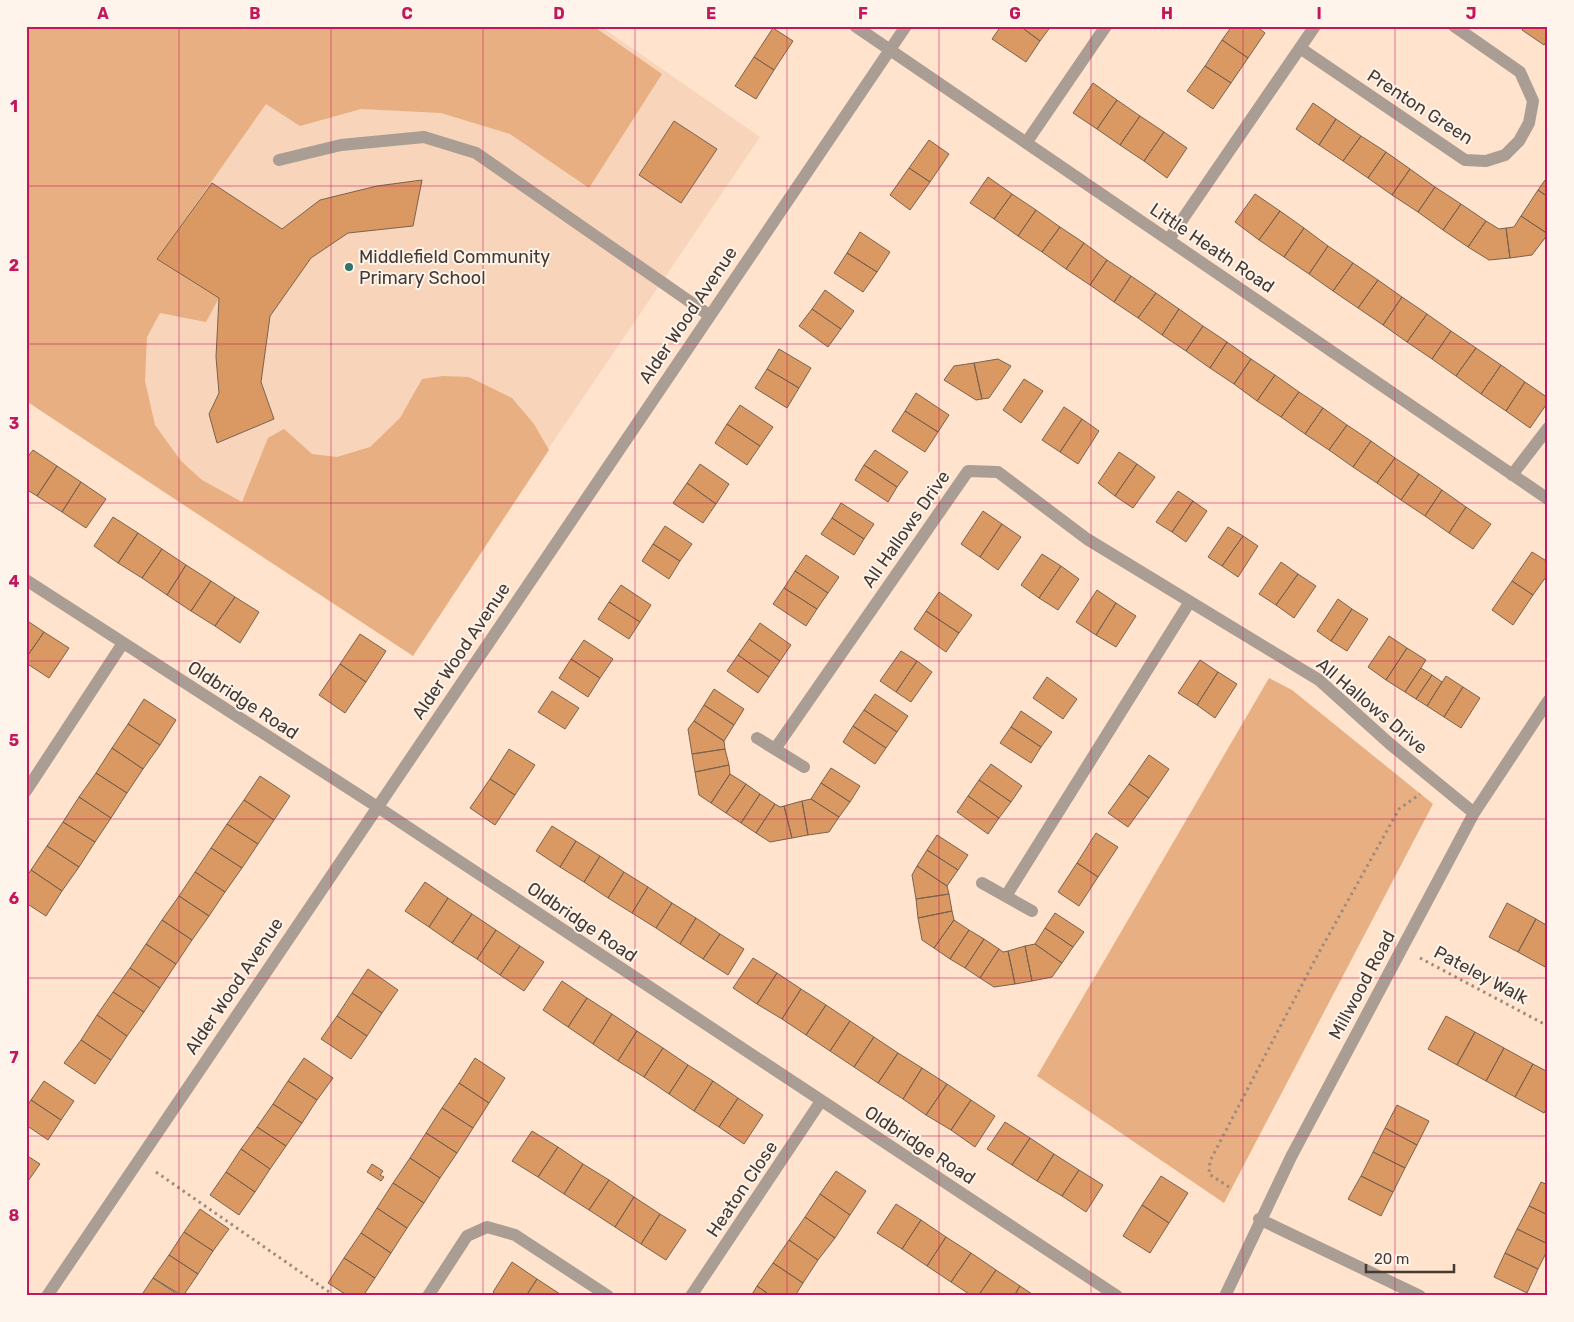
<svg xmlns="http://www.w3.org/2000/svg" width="1574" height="1322" viewBox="0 0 1574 1322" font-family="Rubik,sans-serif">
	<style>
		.built { fill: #f7d4ba }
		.green { fill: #e7af82 }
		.building { fill: #da9963; stroke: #7a6250 }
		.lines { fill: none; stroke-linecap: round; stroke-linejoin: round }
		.path { stroke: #9f8b7c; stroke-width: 3; stroke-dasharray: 2.5 4; stroke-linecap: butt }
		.minor { stroke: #a99d94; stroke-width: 12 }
		.grid { fill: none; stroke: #c2185b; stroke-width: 1; stroke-opacity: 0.55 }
		.poi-dot { fill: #2f756a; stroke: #fff4eb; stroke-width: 2 }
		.labels { text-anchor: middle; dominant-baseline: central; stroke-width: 4; stroke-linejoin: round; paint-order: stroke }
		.street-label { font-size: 18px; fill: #463b32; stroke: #fff4eb }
		.poi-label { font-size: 18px; fill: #463b32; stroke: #fff4eb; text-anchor: start }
		.neatline { fill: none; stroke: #c2185b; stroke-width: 2 }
		.grid-label { font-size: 16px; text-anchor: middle; font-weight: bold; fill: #c2185b }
	</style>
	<rect width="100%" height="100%" fill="#ffe3cd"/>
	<path class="built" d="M26,26H600L760,137L411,651L26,398Z"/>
	<path class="green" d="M26,26H593L662,74L589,188L510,134L441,113L361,109L300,126L266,104L157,259L219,298L206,322L160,313L147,337L145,381L155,425L181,461L202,480L242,502L268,438L284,429L312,454L337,457L370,447L400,418L422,379L443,376L469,377L512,398L534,424L549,450L413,656L26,401Z
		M1269,678L1292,690L1433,804L1224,1203L1037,1076Z"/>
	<path class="building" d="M1001,26H1020L1040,41L1026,62L992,39Z
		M1020,26H1051L1040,41Z
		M1232,26H1256L1265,33L1248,58L1222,40Z
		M1525,26H1548V39L1544,45L1522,30Z
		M773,28L793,41L774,70L754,57Z
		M1222,40L1248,58L1231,83L1205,66Z
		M754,57L774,70L756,99L735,86Z
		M1205,66L1231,83L1213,109L1187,91Z
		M1093,83L1117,100L1097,129L1073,113Z
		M1117,100L1140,116L1120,145L1097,129Z
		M1313,103L1336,119L1319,145L1296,129Z
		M1140,116L1164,132L1144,161L1120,145Z
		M1336,119L1361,136L1343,161L1319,145Z
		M674,121L717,149L681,203L639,175Z
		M1164,132L1187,148L1167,178L1144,161Z
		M1361,136L1386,152L1368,178L1343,161Z
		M929,140L949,154L930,182L909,168Z
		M1386,152L1410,169L1392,195L1368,178Z
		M909,168L930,182L910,210L890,195Z
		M1410,169L1435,187L1418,212L1392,195Z
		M1548,176V197L1538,190Z
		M988,177L1012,194L994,219L970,203Z
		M422,180L413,226L348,233L311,258L270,316L261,382L274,419L217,443L209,414L219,393L216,357L219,298L157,259L212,183L282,229L320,200L377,186Z
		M1435,187L1461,204L1443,230L1418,212Z
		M1538,190L1548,197V234L1521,216Z
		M1012,194L1036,210L1018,236L994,219Z
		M1255,194L1280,211L1259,240L1235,222Z
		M1461,204L1486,221L1468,247L1443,230Z
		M1036,210L1060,227L1042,252L1018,236Z
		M1280,211L1304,228L1284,257L1259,240Z
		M1521,216L1548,234L1532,255L1510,258L1506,228L1514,227Z
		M1486,221L1499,229L1506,228L1510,258L1489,260L1468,247Z
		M1060,227L1084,243L1066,269L1042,252Z
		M1304,228L1328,246L1309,274L1284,257Z
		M860,232L890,252L877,272L847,253Z
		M1084,243L1107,260L1090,285L1066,269Z
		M1328,246L1353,263L1333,291L1309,274Z
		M847,253L877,272L863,292L834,273Z
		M1107,260L1131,276L1114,302L1090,285Z
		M1353,263L1378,280L1358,308L1333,291Z
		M1131,276L1156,293L1138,318L1114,302Z
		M1378,280L1402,297L1383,325L1358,308Z
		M825,290L854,311L841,329L812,309Z
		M1156,293L1179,309L1162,335L1138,318Z
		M1402,297L1427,314L1407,342L1383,325Z
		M812,309L841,329L828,347L799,326Z
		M1179,309L1203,326L1186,351L1162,335Z
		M1427,314L1451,331L1432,359L1407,342Z
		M1203,326L1227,342L1210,368L1186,351Z
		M1451,331L1476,348L1456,376L1432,359Z
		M1227,342L1251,359L1234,384L1210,368Z
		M1476,348L1501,365L1481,394L1456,376Z
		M779,349L811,368L799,388L767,369Z
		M998,359L1011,366L989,398L982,399L974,363Z
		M1251,359L1275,375L1257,401L1234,384Z
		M974,363L982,399L976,400L944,380L954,366Z
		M1501,365L1525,382L1506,411L1481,394Z
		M767,369L799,388L787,408L755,388Z
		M1275,375L1299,392L1281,417L1257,401Z
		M1024,379L1043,391L1021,423L1003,410Z
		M1525,382L1548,398V402L1530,428L1506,411Z
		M1299,392L1323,408L1305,434L1281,417Z
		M916,393L949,415L938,432L905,411Z
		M740,405L773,427L760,446L727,424Z
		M1064,407L1082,419L1060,452L1042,440Z
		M1323,408L1347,425L1329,450L1305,434Z
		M905,411L938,432L925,452L892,431Z
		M1082,419L1099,431L1078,464L1060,452Z
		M727,424L760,446L747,465L715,443Z
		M1347,425L1371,441L1353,467L1329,450Z
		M1371,441L1395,458L1377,483L1353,467Z
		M33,450L57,466L37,496L26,489V459Z
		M875,450L908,472L897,487L864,465Z
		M1119,452L1137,464L1115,496L1098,483Z
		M1395,458L1419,474L1401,500L1377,483Z
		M700,464L729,484L716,504L687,483Z
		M1137,464L1155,477L1133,508L1115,496Z
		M864,465L897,487L888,502L855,480Z
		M57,466L81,482L62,512L37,496Z
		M1419,474L1442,490L1425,516L1401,500Z
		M81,482L106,499L86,528L62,512Z
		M687,483L716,504L703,523L673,503Z
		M1442,490L1466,507L1449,533L1425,516Z
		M1178,491L1193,501L1172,532L1156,522Z
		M1193,501L1207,511L1186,542L1172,532Z
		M841,503L874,524L864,539L832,518Z
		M1466,507L1491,524L1473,549L1449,533Z
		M983,511L1002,524L980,557L961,544Z
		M113,517L138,533L118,563L94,546Z
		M832,518L864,539L854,555L821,534Z
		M1002,524L1021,537L998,570L980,557Z
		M665,526L692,544L680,561L653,544Z
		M1228,527L1243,536L1222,566L1208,557Z
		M138,533L162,549L142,578L118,563Z
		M1243,536L1258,546L1238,577L1222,566Z
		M653,544L680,561L669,579L642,561Z
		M162,549L186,565L167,595L142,578Z
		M1532,552L1548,562V574L1533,595L1512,581Z
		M1042,554L1061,566L1039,598L1021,585Z
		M806,555L839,577L828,593L795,571Z
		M1281,562L1298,574L1276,605L1259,594Z
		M186,565L211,581L191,611L167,595Z
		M1061,566L1079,579L1058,610L1039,598Z
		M795,571L828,593L817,609L784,588Z
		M1298,574L1316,586L1294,618L1276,605Z
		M211,581L235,597L215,626L191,611Z
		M1512,581L1533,595L1513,625L1492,610Z
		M621,585L651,605L640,622L609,602Z
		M784,588L817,609L806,626L773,604Z
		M1097,590L1116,603L1096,635L1076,622Z
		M939,592L972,615L959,633L926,611Z
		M235,597L259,612L240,643L215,626Z
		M1338,599L1352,609L1331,641L1317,631Z
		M609,602L640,622L629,639L598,619Z
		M1116,603L1136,616L1116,647L1096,635Z
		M1352,609L1368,619L1347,651L1331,641Z
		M926,611L959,633L946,652L914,629Z
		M26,620L44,632L26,658Z
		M760,623L791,645L780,661L749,639Z
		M44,632L69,648L49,678L26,663V658Z
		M360,634L386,651L366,682L340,664Z
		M1389,636L1407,648L1386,680L1368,667Z
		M749,639L780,661L769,677L738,655Z
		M584,640L613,659L600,678L571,659Z
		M1407,648L1426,660L1405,692L1386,680Z
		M901,651L917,661L896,692L880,681Z
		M738,655L769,677L758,693L727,671Z
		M571,659L600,678L588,697L559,678Z
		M1200,660L1218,672L1197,705L1178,693Z
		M917,661L932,672L911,702L896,692Z
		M340,664L366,682L345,713L319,695Z
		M1421,668L1432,675L1416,699L1405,692Z
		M1218,672L1237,684L1215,718L1197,705Z
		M1432,675L1442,682L1427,706L1416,699Z
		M1446,676L1463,687L1444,717L1427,706Z
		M1047,677L1077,699L1063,719L1033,698Z
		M1463,687L1480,698L1461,728L1444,717Z
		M714,689L744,709L734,725L704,705Z
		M552,691L579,708L565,729L538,712Z
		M875,694L908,716L897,732L864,710Z
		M144,699L176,720L160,745L128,724Z
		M704,705L734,725L724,741L694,721Z
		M864,710L897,732L886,748L853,726Z
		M1021,711L1052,732L1041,747L1011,727Z
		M694,721L724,741L725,749L692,754L688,729Z
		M128,724L160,745L143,769L112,748Z
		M853,726L886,748L875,764L843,742Z
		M1011,727L1041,747L1031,763L1000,743Z
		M112,748L143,769L127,793L96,773Z
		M509,749L535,765L515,795L490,779Z
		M725,749L729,765L695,772L692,754Z
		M1149,755L1169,769L1149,798L1129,784Z
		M991,764L1022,786L1011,802L979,780Z
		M729,765L730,774L711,803L699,795L695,772Z
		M831,768L860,786L850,802L821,783Z
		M96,773L127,793L111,818L79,797Z
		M730,774L746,784L726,813L711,803Z
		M260,776L290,796L274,820L244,800Z
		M490,779L515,795L495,825L470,808Z
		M979,780L1011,802L999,818L968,796Z
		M821,783L850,802L839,817L811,799Z
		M746,784L760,794L741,823L726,813Z
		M1129,784L1149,798L1128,827L1108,813Z
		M760,794L775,804L756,833L741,823Z
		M968,796L999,818L988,834L957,812Z
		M79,797L111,818L95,842L63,822Z
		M811,799L839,817L829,832L808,835L802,801Z
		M244,800L274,820L258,844L227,824Z
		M802,801L808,835L792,838L784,806Z
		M775,804L780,807L784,806L792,838L770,842L756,833Z
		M63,822L95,842L79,867L47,846Z
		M227,824L258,844L242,868L211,848Z
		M552,826L576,841L560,867L536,851Z
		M1096,833L1118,847L1098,877L1077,863Z
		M937,835L968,855L958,870L927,850Z
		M576,841L600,856L584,882L560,867Z
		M47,846L79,867L62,891L31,870Z
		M211,848L242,868L225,892L195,872Z
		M927,850L958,870L947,886L917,866Z
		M600,856L624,872L608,898L584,882Z
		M1077,863L1098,877L1079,906L1058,892Z
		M917,866L947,886L949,894L916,899L912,875Z
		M31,870L62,891L46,916L26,903V878Z
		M195,872L225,892L209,916L179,896Z
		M624,872L648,887L632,913L608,898Z
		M425,882L448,898L429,927L405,911Z
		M648,887L672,903L656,928L632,913Z
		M949,894L952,911L918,918L916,899Z
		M179,896L209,916L192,940L162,920Z
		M448,898L472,914L452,943L429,927Z
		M672,903L696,918L680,944L656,928Z
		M1507,903L1536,919L1518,952L1489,937Z
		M952,911L954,920L934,948L922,940L918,918Z
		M1055,913L1084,932L1073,947L1045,928Z
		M472,914L496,930L477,959L452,943Z
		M696,918L720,934L703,959L680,944Z
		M1536,919L1548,926L1547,968L1518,952Z
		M162,920L192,940L176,964L146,944Z
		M954,920L969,930L950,959L934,948Z
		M1045,928L1073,947L1062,963L1035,944Z
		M496,930L520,946L500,975L477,959Z
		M969,930L984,939L965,968L950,959Z
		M720,934L744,949L728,975L703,959Z
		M984,939L999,949L980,978L965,968Z
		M146,944L176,964L160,988L130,968Z
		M1035,944L1062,963L1052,977L1032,981L1025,946Z
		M520,946L544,962L524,991L500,975Z
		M1025,946L1032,981L1015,984L1008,951Z
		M999,949L1003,952L1008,951L1015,984L994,987L980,978Z
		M753,958L777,973L757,1004L733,988Z
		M130,968L160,988L144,1012L113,992Z
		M368,969L398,990L382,1013L352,993Z
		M777,973L801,989L782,1019L757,1004Z
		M562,981L587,998L568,1027L543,1010Z
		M801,989L826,1005L806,1035L782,1019Z
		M113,992L144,1012L127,1036L97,1015Z
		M352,993L382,1013L367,1036L337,1016Z
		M587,998L612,1014L593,1044L568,1027Z
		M826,1005L850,1021L830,1051L806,1035Z
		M612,1014L637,1031L618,1061L593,1044Z
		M97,1015L127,1036L111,1060L81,1040Z
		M337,1016L367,1036L351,1059L321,1039Z
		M1446,1016L1475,1032L1457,1065L1428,1049Z
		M850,1021L874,1037L854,1067L830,1051Z
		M637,1031L663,1048L644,1077L618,1061Z
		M1475,1032L1504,1048L1486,1081L1457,1065Z
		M874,1037L898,1053L878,1083L854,1067Z
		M81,1040L111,1060L95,1084L64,1063Z
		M663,1048L688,1065L669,1094L644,1077Z
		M1504,1048L1533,1064L1515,1097L1486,1081Z
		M898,1053L922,1068L903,1099L878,1083Z
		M304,1058L333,1078L317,1100L288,1081Z
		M475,1058L505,1078L489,1103L459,1083Z
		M1533,1064L1548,1072V1106L1544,1113L1515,1097Z
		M688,1065L713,1081L694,1111L669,1094Z
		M922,1068L947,1084L926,1115L903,1099Z
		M44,1081L74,1101L61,1120L31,1100Z
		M288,1081L317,1100L302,1123L273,1104Z
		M713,1081L738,1098L719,1127L694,1111Z
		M459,1083L489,1103L473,1128L442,1108Z
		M947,1084L971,1100L951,1130L926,1115Z
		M738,1098L763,1115L744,1144L719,1127Z
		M31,1100L61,1120L48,1140L26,1125V1108Z
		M971,1100L995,1116L975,1147L951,1130Z
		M273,1104L302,1123L286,1146L257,1127Z
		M1397,1105L1429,1121L1417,1145L1385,1128Z
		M442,1108L473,1128L457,1153L426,1133Z
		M1005,1122L1030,1138L1012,1165L987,1149Z
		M257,1127L286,1146L270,1169L241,1149Z
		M1385,1128L1417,1145L1405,1168L1373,1152Z
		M532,1131L558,1147L538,1177L512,1161Z
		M426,1133L457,1153L440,1178L410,1158Z
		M1030,1138L1054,1154L1037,1181L1012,1165Z
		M558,1147L583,1164L564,1194L538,1177Z
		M241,1149L270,1169L255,1192L226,1172Z
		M1373,1152L1405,1168L1393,1192L1361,1176Z
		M1054,1154L1079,1170L1062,1196L1037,1181Z
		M26,1155L40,1164L26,1184Z
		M410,1158L440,1178L424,1203L393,1183Z
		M372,1164L383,1171L380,1175L384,1177L381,1181L367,1172Z
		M583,1164L609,1180L589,1210L564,1194Z
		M1079,1170L1103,1185L1086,1212L1062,1196Z
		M836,1171L866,1191L850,1215L820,1194Z
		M226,1172L255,1192L239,1215L210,1195Z
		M1161,1176L1188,1193L1169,1223L1142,1205Z
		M1361,1176L1393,1192L1381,1216L1348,1199Z
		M609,1180L634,1197L615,1227L589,1210Z
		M1541,1182L1548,1185V1215L1529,1206Z
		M393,1183L424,1203L407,1228L377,1208Z
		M820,1194L850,1215L835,1238L805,1217Z
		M634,1197L660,1214L641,1244L615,1227Z
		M896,1204L921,1220L902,1249L877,1233Z
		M1142,1205L1169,1223L1150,1253L1123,1236Z
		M1529,1206L1548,1215V1244L1517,1229Z
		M377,1208L407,1228L391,1253L361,1233Z
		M200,1209L229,1229L213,1251L184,1232Z
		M660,1214L686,1230L666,1260L641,1244Z
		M805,1217L835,1238L818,1260L789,1240Z
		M921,1220L946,1237L927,1266L902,1249Z
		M1517,1229L1548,1244V1249L1538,1269L1505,1253Z
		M184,1232L213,1251L198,1274L169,1255Z
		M361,1233L391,1253L375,1278L344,1258Z
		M946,1237L971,1253L951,1282L927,1266Z
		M789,1240L818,1260L803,1283L773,1263Z
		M971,1253L996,1270L978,1296H972L951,1282Z
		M1505,1253L1538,1269L1527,1293L1494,1277Z
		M169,1255L198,1274L183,1296L153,1278Z
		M344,1258L375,1278L363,1296H348L328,1283Z
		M512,1262L537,1279L526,1296H498L493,1292Z
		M773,1263L803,1283L795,1296H771L757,1286Z
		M996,1270L1020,1286L1014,1296H978Z
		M153,1278L180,1296H141Z
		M537,1279L563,1296H526Z
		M757,1286L771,1296H751Z
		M1020,1286L1035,1296H1014Z"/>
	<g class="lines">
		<path class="path" d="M1420,958L1548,1026
			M156,1172L335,1296
			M1229,1187L1209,1174L1210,1161L1317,956L1399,809L1420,794"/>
		<path class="minor" d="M855,26L1548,499
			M1300,48L1465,160L1486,161L1505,155L1519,141L1529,123L1533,101L1520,72L1454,26
			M1026,143L1106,26
			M279,160L341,145L424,137L476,153L709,315
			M1169,239L1315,26
			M1512,475L1548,428
			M26,580L376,806L1117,1296
			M757,738L804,767
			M775,749L968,471L998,472L1087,539L1319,680L1390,744L1474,813
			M26,791L123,643
			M982,883L1032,911
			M1006,896L1189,603
			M1259,1219L1420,1296
			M47,1296L906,26
			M428,1296L467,1236L487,1227L515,1235L608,1296
			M691,1296L821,1101
			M1225,1296L1291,1157L1474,813L1548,701"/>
	</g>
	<path class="grid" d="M179,26V1296M331,26V1296M483,26V1296M635,26V1296M787,26V1296M939,26V1296M1091,26V1296M1243,26V1296M1395,26V1296M26,186H1548M26,344H1548M26,503H1548M26,661H1548M26,819H1548M26,978H1548M26,1136H1548"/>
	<circle class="poi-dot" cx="349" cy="267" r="5"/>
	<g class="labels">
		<g class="street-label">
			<text transform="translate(1420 107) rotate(33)">Prenton Green</text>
			<text transform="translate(1212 248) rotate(34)">Little Heath Road</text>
			<text transform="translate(688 315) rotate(-56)">Alder Wood Avenue</text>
			<text transform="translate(906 529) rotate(-55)">All Hallows Drive</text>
			<text transform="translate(461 651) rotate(-56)">Alder Wood Avenue</text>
			<text transform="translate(243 700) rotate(33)">Oldbridge Road</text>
			<text transform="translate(1372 706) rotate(40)">All Hallows Drive</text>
			<text transform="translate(582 922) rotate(34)">Oldbridge Road</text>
			<text transform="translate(1481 975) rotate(28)">Pateley Walk</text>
			<text transform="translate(1362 985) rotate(-62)">Millwood Road</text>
			<text transform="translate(234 986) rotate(-56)">Alder Wood Avenue</text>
			<text transform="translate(920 1145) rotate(33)">Oldbridge Road</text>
			<text transform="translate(742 1189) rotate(-56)">Heaton Close</text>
		</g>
		<g class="poi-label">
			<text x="359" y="257">Middlefield Community<tspan x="359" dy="21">Primary School</tspan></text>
		</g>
	</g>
	<rect width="1574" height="1322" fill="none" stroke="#fff4eb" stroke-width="55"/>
	<path d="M1366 1264v8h88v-8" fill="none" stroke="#463b32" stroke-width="2.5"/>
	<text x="1374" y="1264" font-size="15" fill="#463b32" stroke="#fff4eb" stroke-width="4" paint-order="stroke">20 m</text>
	<rect x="28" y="28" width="1518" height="1266" class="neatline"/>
	<g class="grid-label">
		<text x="103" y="19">A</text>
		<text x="255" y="19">B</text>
		<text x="407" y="19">C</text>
		<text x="559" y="19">D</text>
		<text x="711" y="19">E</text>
		<text x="863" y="19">F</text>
		<text x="1015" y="19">G</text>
		<text x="1167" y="19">H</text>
		<text x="1319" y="19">I</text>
		<text x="1471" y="19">J</text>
		<text x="14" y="112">1</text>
		<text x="14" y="271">2</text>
		<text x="14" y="429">3</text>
		<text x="14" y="587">4</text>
		<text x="14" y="746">5</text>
		<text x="14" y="904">6</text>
		<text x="14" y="1063">7</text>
		<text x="14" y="1221">8</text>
	</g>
</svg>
